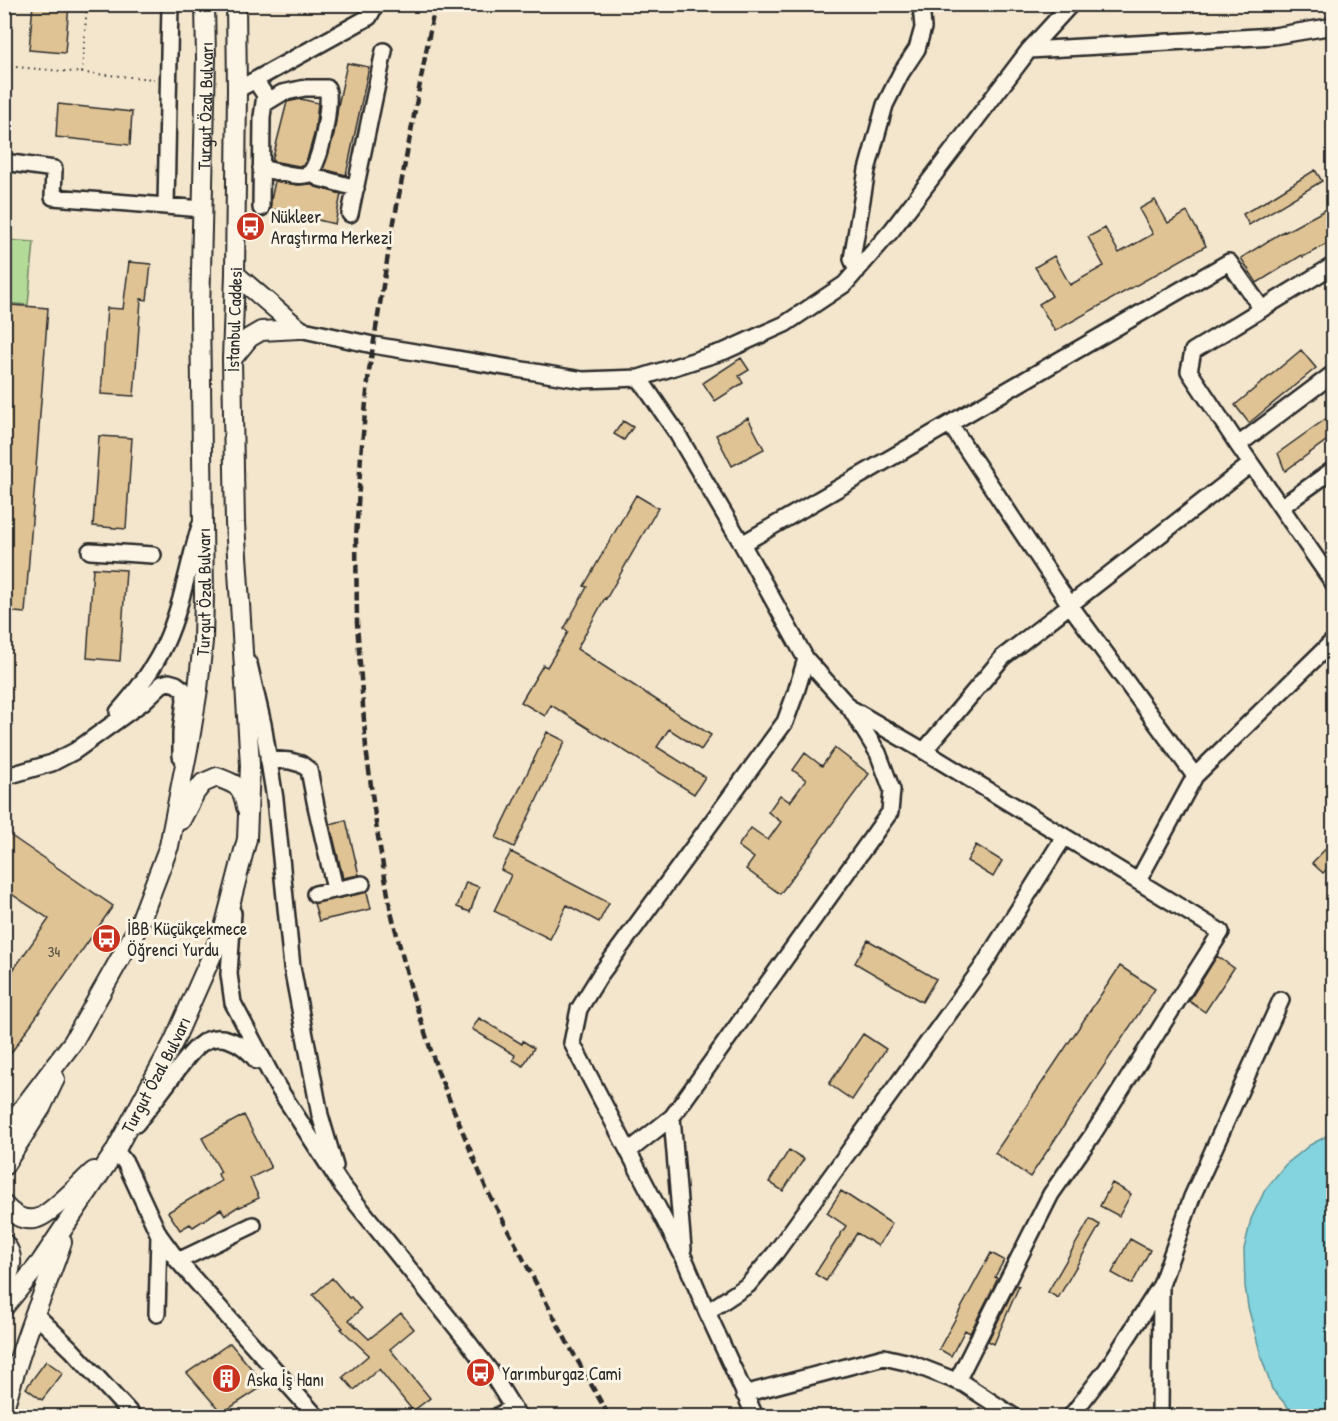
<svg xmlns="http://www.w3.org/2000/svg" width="1338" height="1421" viewBox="0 0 1338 1421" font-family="'Patrick Hand',sans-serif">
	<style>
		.green { fill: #b3db97; stroke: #6f8361; stroke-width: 1.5 }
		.water { fill: #83d4de; stroke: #609096; stroke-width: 1.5 }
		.building { fill: #dfc394; stroke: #2b2b2b; stroke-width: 1.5 }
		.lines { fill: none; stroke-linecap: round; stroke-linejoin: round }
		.minor-casing { stroke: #2b2b2b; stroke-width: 20 }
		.major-casing { stroke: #2b2b2b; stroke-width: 22 }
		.path { stroke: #2b2b2b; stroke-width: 2; stroke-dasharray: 1.5 4.5; stroke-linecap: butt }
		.minor { stroke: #fcf5e5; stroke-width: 15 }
		.major { stroke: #fcf5e5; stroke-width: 18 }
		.rail { stroke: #2b2b2b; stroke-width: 4.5; stroke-dasharray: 9 4.5; stroke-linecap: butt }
		.labels { text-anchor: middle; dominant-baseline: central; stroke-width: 6; stroke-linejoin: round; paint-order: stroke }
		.number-label { font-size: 15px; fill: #585145 }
		.street-label { font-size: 18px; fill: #2b2b2b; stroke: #fcf5e5 }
		.poi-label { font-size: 18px; fill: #2b2b2b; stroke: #fcf5e5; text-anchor: start }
	</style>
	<rect width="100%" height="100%" fill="#f3e6cd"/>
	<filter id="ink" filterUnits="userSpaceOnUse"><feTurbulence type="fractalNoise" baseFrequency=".0167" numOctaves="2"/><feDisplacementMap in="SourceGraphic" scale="12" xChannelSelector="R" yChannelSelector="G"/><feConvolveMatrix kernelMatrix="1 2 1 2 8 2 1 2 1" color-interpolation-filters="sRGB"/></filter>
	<g filter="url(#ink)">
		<path class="green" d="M5,240L34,242L28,305L5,303Z"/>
		<path class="water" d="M1333,1124V1416H1296L1272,1389L1262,1359L1248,1307L1245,1286L1244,1249L1251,1219L1265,1190L1285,1165L1310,1145L1325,1137Z"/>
		<path class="building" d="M33,4H69L65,53L29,50Z
			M347,63L369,67L346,175L323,169L334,135L338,106Z
			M301,99L318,103L315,131L308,156L305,163L303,166H299L272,161L287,102Z
			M58,104L132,112L130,145L56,137Z
			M1315,170L1322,181L1249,225L1243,214L1264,202Z
			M275,181L298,185L309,184L316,187L341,194L335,224L271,209V200Z
			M1155,200L1168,223L1187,212L1206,246L1055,331L1039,304L1052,296L1035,267L1054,256L1070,285L1104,266L1088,237L1105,228L1119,253L1153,234L1139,209Z
			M1334,205V240L1303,257L1302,255L1257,283L1241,258L1284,231L1285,232Z
			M129,262L151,264L147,300L141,299L134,396L101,394L107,308L123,309Z
			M11,305L48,308L25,613L4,611V393Z
			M1301,350L1316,368L1249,423L1235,405Z
			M741,358L749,370L739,376L743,383L715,401L703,383Z
			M1334,413V435L1285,471L1278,453Z
			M748,418L764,449L732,466L716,435Z
			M623,421L633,427L624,440L614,434Z
			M99,436L132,438L126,529L93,526Z
			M636,495L658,508L606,599L605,598L577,649L711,735L701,750L669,729L657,747L705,777L694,794L551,705L545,716L521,702L543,665L547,667L568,632L564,629L587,587L584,586Z
			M93,568L126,570L120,661L87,658Z
			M547,732L565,741L514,847L496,838Z
			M835,748L869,774L780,894L746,869L754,858L738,846L751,828L768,840L781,822L768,812L780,795L790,802L806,780L793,770L805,753L822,766Z
			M346,820L359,875L343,878L330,824Z
			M4,831L113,906L4,1063V983L49,919L4,889Z
			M1334,840V862L1323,873L1312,863Z
			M976,845L1002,861L993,877L967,861Z
			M511,852L609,903L599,922L567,905L550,939L494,911L511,875L501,870Z
			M466,882L479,887L470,912L457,907Z
			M367,892L371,909L319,921L314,903Z
			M868,940L936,979L922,1002L855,963Z
			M1217,956L1234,968L1205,1012L1189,1001Z
			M1120,966L1155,989L1030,1177L995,1153Z
			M479,1018L522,1044L523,1041L534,1048L523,1066L513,1060L515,1055L472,1029Z
			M863,1034L886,1049L852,1100L829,1084Z
			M244,1115L271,1168L250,1178L259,1198L240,1207L239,1206L225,1215L221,1209L193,1227L190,1224L180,1230L168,1212L221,1181L218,1174L221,1172L202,1138Z
			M789,1150L804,1159L783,1191L769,1182Z
			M1112,1183L1131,1194L1119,1216L1100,1206Z
			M841,1191L892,1224L878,1246L857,1233L826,1281L815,1274L846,1226L827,1213Z
			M1090,1219L1100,1225L1058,1298L1048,1292Z
			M1130,1239L1150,1250L1132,1284L1112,1273Z
			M991,1253L1004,1260L995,1277L998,1278L970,1333L965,1330L951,1356L939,1349Z
			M332,1278L349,1298L351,1297L361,1309L349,1320L369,1339L401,1313L414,1329L390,1349L430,1398L413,1411L379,1369L354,1390L343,1377L369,1355L341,1329L343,1328L313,1295Z
			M1016,1285L1019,1286L994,1344L988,1341Z
			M230,1343L265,1385L222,1413L187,1373Z
			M46,1361L63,1373L42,1400L26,1388Z"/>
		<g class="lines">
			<defs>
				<path id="minor" d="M1029,50L1274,36L1334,26
					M255,80L265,95L262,117L261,208
					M237,90L369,17L376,4
					M4,162L54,169L53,197L203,209
					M261,168C271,170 300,179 308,174C321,167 332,100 327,88H305L282,93L264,104
					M310,173L319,178L356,188
					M166,206L170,4
					M350,214L384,51
					M1334,265L1193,351L1189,371L1238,445L1334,584
					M857,271L852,259L867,170L885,105L901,73L917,49L923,28L921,4
					M299,329L373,345L583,380L639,378L725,351L785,324L845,284L892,230L1029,50L1071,4
					M639,378L675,430L742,544L806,659L850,708L924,751L1221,932L1093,1134L1051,1194L957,1381
					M950,424L1070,605L1195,776
					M1238,445L1334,373
					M1281,507L1334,469
					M742,544L1229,262L1262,309
					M90,551L153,555
					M249,664L263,724L275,799L292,967L320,1115L335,1166
					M118,712C136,692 153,670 165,644C182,607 188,565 200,526
					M924,751L1003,657L1251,464
					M268,759L290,761L301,764L309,770L316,806L335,889
					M4,777L52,763L75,751L143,702L162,684L169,682L176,684L184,690L185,700L181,732V756
					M1138,881L1195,776L1334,640
					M315,894L362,884
					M233,913L229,974L233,1003L277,1086L340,1183L468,1342L490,1371L518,1416
					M672,1117L683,1249
					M136,1124C149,1108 161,1092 173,1076C181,1066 188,1055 197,1047C218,1028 242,1042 257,1061
					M120,1145L114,1153L121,1157L126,1164L159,1235L178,1261L316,1416
					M629,1151L672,1117L890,812L892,790L878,753L852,711
					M178,1261L253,1225
					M707,1312L748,1285L776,1252L981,969L1064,837
					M35,1314L71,1349L133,1416
					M157,1314L159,1235
					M744,1394L884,1357L910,1363L964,1384L1013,1416
					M498,1416L512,1407
					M755,1416L707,1312L684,1258L572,1043L579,1009L600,975L785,722L796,692L806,659
					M1071,1416L1107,1369L1161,1285
					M1160,1416L1161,1285L1192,1197L1281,1000"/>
				<g id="major">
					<path d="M235,274L299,329"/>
					<path d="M232,359L249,338L261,331L299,329"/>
					<path d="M181,820L195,793L203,783L217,777C237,785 242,785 246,807"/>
					<path id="s1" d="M4,1133L73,1042L138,927L169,846L190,739L198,689L203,641L204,594L200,313L206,58L205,4"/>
					<path d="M4,1166L41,1108L55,1079"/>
					<path d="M4,1205C12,1214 22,1221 34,1219C48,1218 82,1181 94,1171"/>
					<path d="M4,1243C15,1255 12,1271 4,1284"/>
					<path id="s2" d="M4,1307L40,1263L114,1153L174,1041L224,928L247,839L250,765L235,523L232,359L235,274L237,90L236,4"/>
					<path d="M4,1408C14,1376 23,1344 35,1313C45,1289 54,1266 62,1242"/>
				</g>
			</defs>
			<use href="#minor" class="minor-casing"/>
			<use href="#major" class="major-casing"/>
			<path class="path" d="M4,66L154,79
				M82,73L87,4"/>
			<use href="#minor" class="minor"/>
			<use href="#major" class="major"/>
			<path class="rail" d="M435,4L390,243L369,371L361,455L356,538L357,623L366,748L377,831L391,912L412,993L438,1072L486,1188L567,1342L609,1416"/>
		</g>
	</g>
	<defs>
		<symbol id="bus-disc" viewBox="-11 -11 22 22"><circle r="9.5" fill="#c8321e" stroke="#fcf5e5"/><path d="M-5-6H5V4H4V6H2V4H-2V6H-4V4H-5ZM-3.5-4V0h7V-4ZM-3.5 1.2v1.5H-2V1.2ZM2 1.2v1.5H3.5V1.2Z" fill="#fff"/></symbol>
		<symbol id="building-disc" viewBox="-11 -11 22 22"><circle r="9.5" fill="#c8321e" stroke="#fcf5e5"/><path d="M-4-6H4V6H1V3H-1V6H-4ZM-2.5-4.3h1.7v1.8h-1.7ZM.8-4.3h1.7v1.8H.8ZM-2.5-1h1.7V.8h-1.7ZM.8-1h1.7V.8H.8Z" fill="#fff"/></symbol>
	</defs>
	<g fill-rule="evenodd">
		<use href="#bus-disc" x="234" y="210" width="33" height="33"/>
		<use href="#bus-disc" x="90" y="922" width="33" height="33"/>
		<use href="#bus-disc" x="464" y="1356" width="33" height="33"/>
		<use href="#building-disc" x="210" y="1362" width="33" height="33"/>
	</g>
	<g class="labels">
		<g class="number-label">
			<text x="54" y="951">34</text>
		</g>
		<g class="street-label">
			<text stroke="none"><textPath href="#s1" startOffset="1076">Turgut Özal Bulvarı</textPath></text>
			<text stroke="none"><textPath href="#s2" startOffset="1052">İstanbul Caddesi</textPath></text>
			<text stroke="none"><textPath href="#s1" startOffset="590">Turgut Özal Bulvarı</textPath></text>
			<text stroke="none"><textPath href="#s2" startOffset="278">Turgut Özal Bulvarı</textPath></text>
		</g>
		<g class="poi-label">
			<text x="271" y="216">Nükleer<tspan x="271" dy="21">Araştırma Merkezi</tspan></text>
			<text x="127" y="928">İBB Küçükçekmece<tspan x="127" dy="21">Öğrenci Yurdu</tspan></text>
			<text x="502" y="1373">Yarımburgaz Cami</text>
			<text x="247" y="1379">Aska İş Hanı</text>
		</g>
	</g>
	<rect width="1338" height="1421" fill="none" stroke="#fcf5e5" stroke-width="24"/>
	<rect x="12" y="12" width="1314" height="1397" fill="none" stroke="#2b2b2b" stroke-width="2" filter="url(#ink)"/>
</svg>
